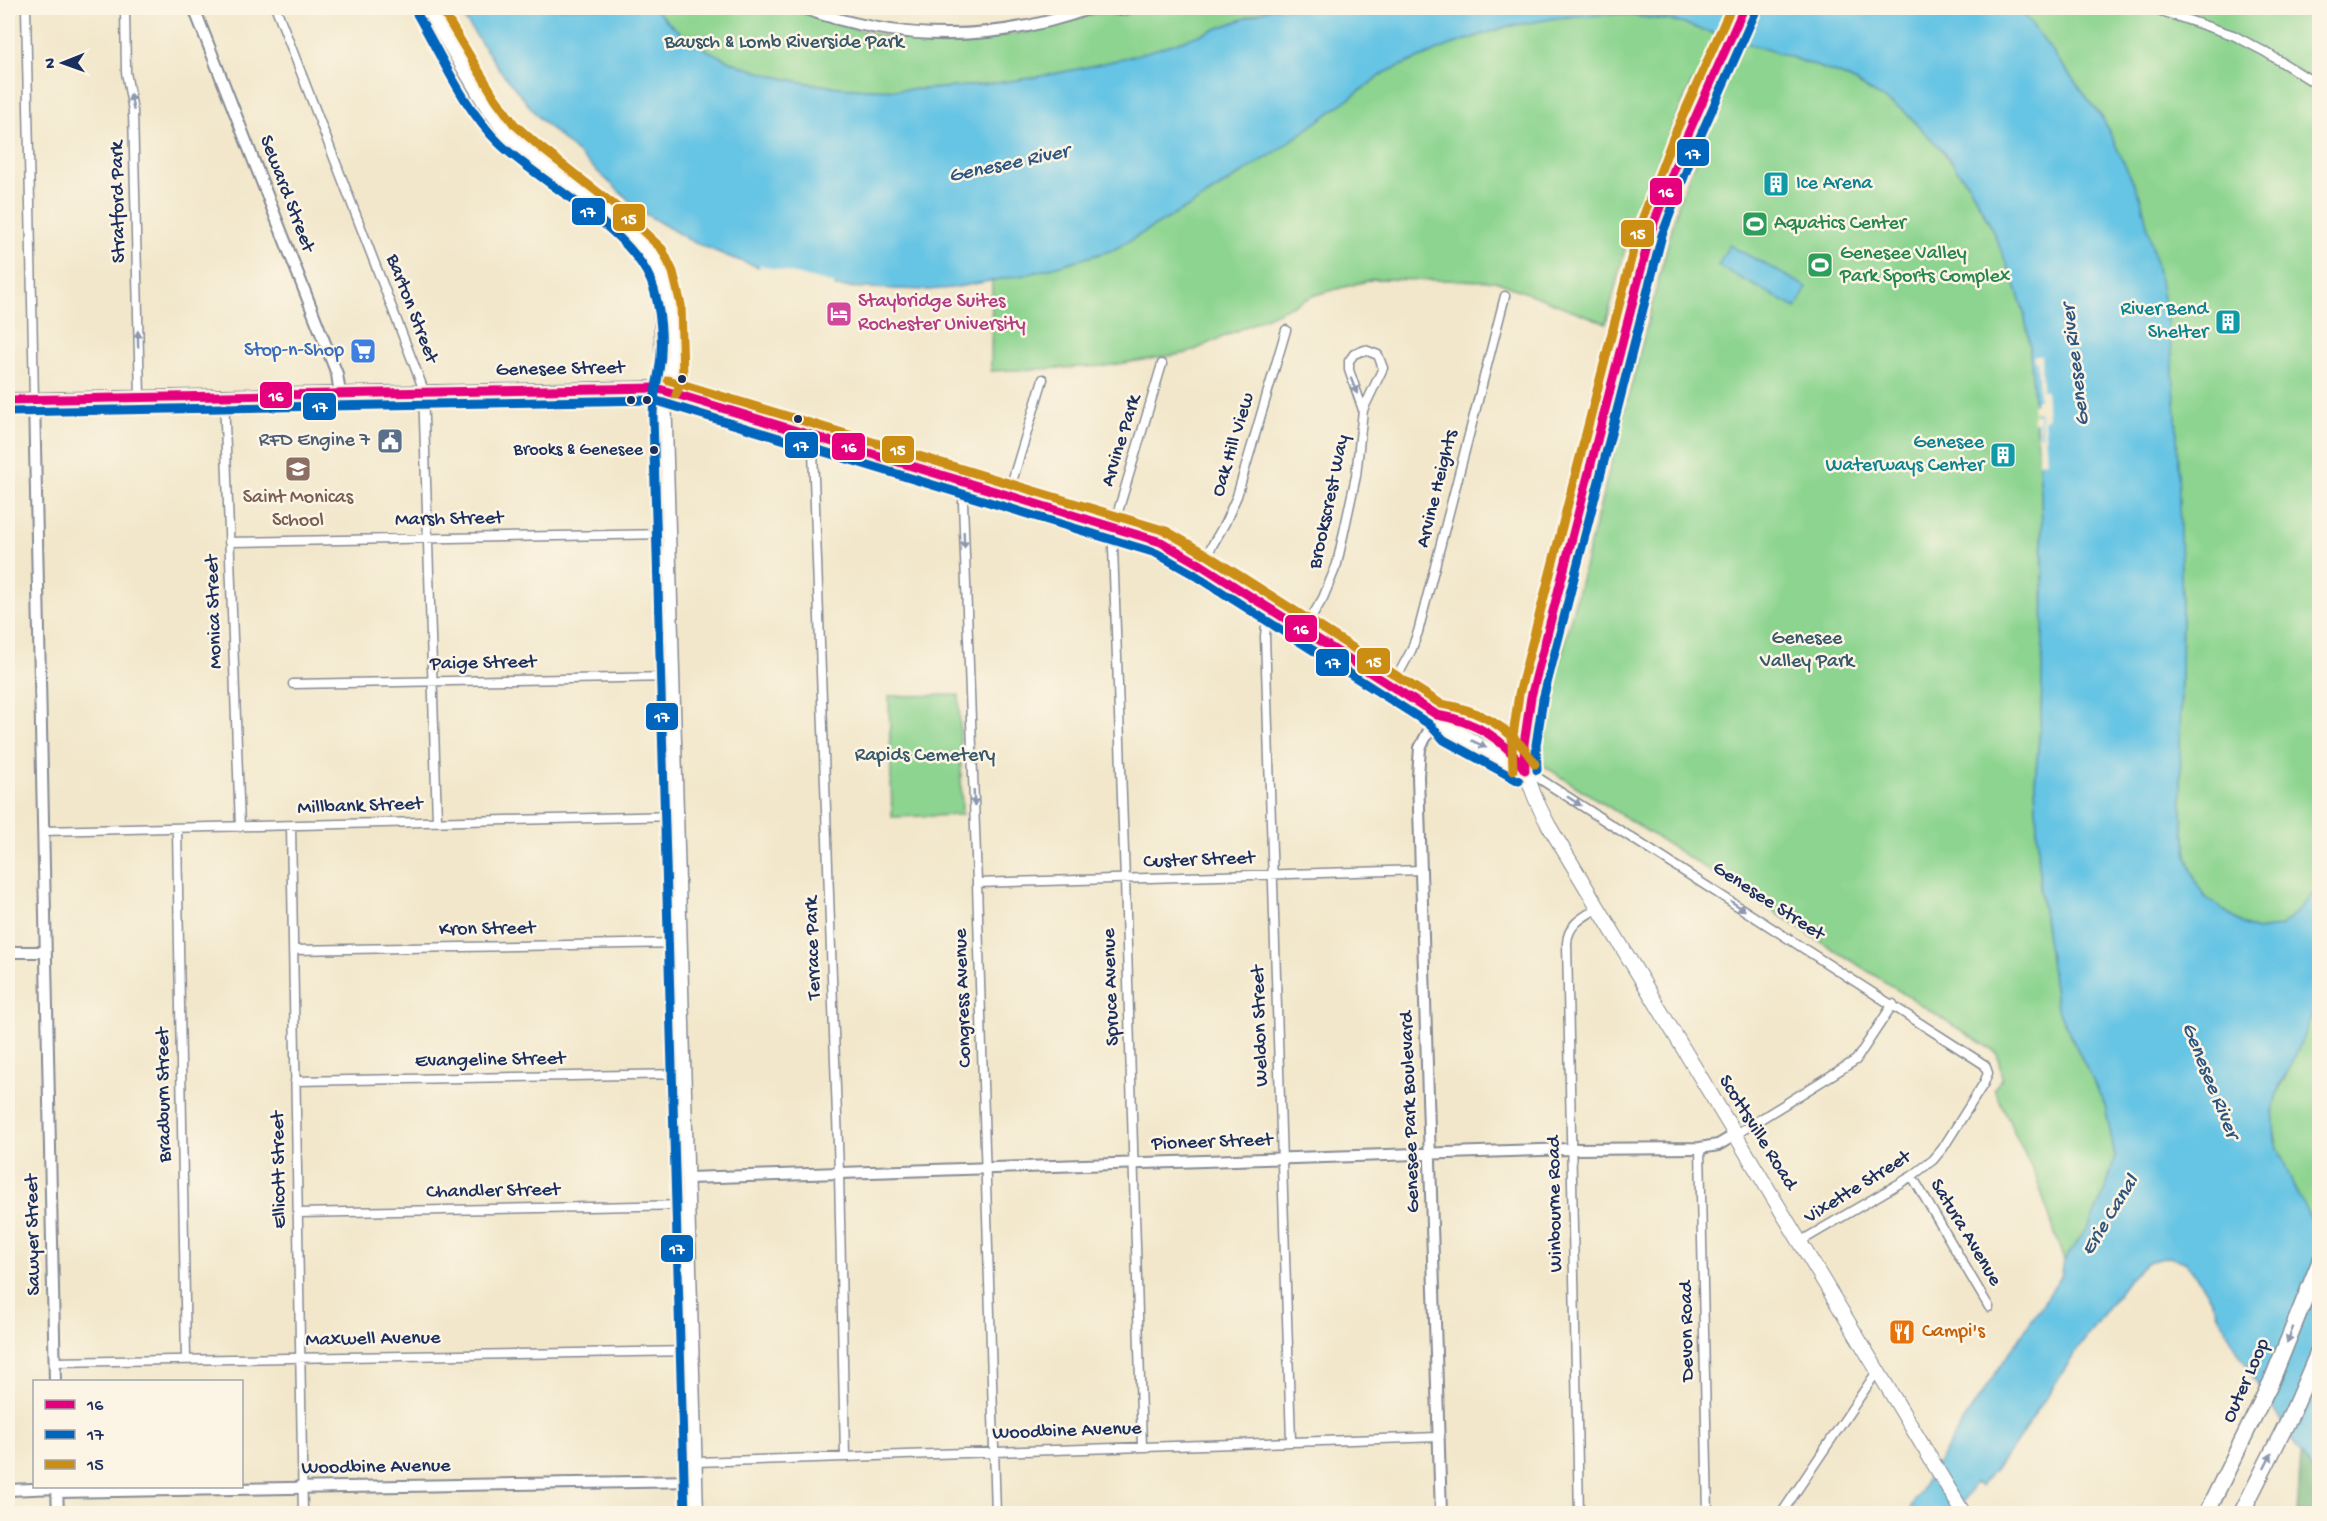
<svg xmlns="http://www.w3.org/2000/svg" width="2327" height="1521" viewBox="0 0 2327 1521" font-family="'Gochi Hand',sans-serif">
	<style>
		.green { fill: #8cd48f; stroke: #548276; stroke-width: 1.5 }
		.forest { fill: #71b67a; stroke: #46726c; stroke-width: 1.5 }
		.water { fill: #66c4e4; stroke: #407aa1; stroke-width: 1.5 }
		.pier { fill: #f2e7cb }
		.lines { fill: none; stroke-linecap: round; stroke-linejoin: round }
		.minor-casing { stroke: #868b94; stroke-width: 11 }
		.tertiary-casing { stroke: #868b94; stroke-width: 14 }
		.secondary-casing { stroke: #868b94; stroke-width: 15 }
		.primary-casing { stroke: #868b94; stroke-width: 16 }
		.motorway-casing { stroke: #868b94; stroke-width: 18 }
		.minor { stroke: #fff; stroke-width: 8 }
		.tertiary { stroke: #fff; stroke-width: 10 }
		.secondary { stroke: #fff; stroke-width: 12 }
		.primary { stroke: #fff; stroke-width: 14 }
		.motorway { stroke: #fff; stroke-width: 15 }
		.bus-1-casing { stroke: #fcf5e5; stroke-width: 14 }
		.bus-2-casing { stroke: #fcf5e5; stroke-width: 14 }
		.bus-3-casing { stroke: #fcf5e5; stroke-width: 14 }
		.bus-1 { stroke: #e5007d; stroke-width: 9 }
		.bus-2 { stroke: #0065bd; stroke-width: 9 }
		.bus-3 { stroke: #cb8e13; stroke-width: 9 }
		.oneway { fill: #8d97ae }
		.bus-dot { fill: #1b2f5e; stroke: #fcf5e5; stroke-width: 2 }
		.labels { text-anchor: middle; dominant-baseline: central; stroke-width: 5; stroke-linejoin: round; paint-order: stroke }
		.bus-label { font-size: 18px; fill: #1b2f5e; stroke: #fcf5e5; text-anchor: end }
		.park-label { font-size: 20px; fill: #37586a; stroke: #fcf5e5 }
		.culture-label { font-size: 20px; fill: #0d838f; stroke: #fcf5e5; text-anchor: end }
		.street-label { font-size: 20px; fill: #1b2f5e; stroke: #fcf5e5 }
		.leisure-label { font-size: 20px; fill: #27864d; stroke: #fcf5e5; text-anchor: start }
		.hotel-label { font-size: 20px; fill: #b23c85; stroke: #fcf5e5; text-anchor: start }
		.shop-label { font-size: 20px; fill: #366cbe; stroke: #fcf5e5; text-anchor: end }
		.service-label { font-size: 20px; fill: #4e5e75; stroke: #fcf5e5; text-anchor: end }
		.education-label { font-size: 20px; fill: #785e54; stroke: #fcf5e5 }
		.food-label { font-size: 20px; fill: #c56008; stroke: #fcf5e5; text-anchor: start }
		.water-label { font-size: 21px; font-style: italic; fill: #2e5480; stroke: #fcf5e5 }
		.line-badge { stroke: #fcf5e5; stroke-width: 2 }
		.badge-label { font-size: 16px; text-anchor: middle; font-weight: bold; fill: #fff }
	</style>
	<rect width="100%" height="100%" fill="#fcf5e5"/>
	<filter id="ink" filterUnits="userSpaceOnUse"><feTurbulence type="fractalNoise" baseFrequency=".0167" numOctaves="2"/><feDisplacementMap in="SourceGraphic" scale="12" xChannelSelector="R" yChannelSelector="G"/><feConvolveMatrix kernelMatrix="1 2 1 2 8 2 1 2 1" color-interpolation-filters="sRGB"/></filter>
	<filter id="wash" filterUnits="userSpaceOnUse"><feTurbulence type="fractalNoise" baseFrequency=".008" numOctaves="4" result="noise"/><feDisplacementMap in="SourceGraphic" scale="24" xChannelSelector="R" yChannelSelector="G"/><feGaussianBlur stdDeviation="1.35" result="paint"/><feColorMatrix in="noise" values="0 0 0 0 0 0 0 0 0 0 0 0 0 0 0 0 0 1.4 0 .05"/><feComposite in="paint" operator="in"/></filter>
	<g filter="url(#wash)">
		<rect width="100%" height="100%" fill="#f2e7cb"/>
		<path class="green" d="M654,8H788L855,29L891,37L962,40L1029,32L1097,13L1125,15L1137,8H1272C1220,28 1167,48 1113,61C980,94 755,121 654,8Z
			M2014,8H2319L2320,887L2289,920L2279,927L2256,930L2244,925L2204,896L2196,882L2187,856L2182,815L2180,747L2182,603L2172,354L2103,119L2026,17Z
			M1620,14L1674,21L1785,55L1847,77L1904,111L1942,150L1969,185L2002,248L2012,276L2023,309L2029,337L2041,491L2044,629L2041,716L2035,783L2040,889L2057,1008L2105,1105L2115,1156L2106,1189L2090,1224L2064,1261L2038,1182L1994,1089L2002,1077L1997,1053L1544,766C1539,753 1541,740 1543,726L1679,201L1724,91L1692,82L1669,135L1626,245L1606,323L1495,281L1374,279L1315,295L1188,353L1105,366L991,371L992,280L1029,274L1113,250L1195,203L1274,153L1386,72L1448,46L1505,27L1562,17Z
			M959,695L962,815L892,817L889,696Z
			M2319,998V1234C2300,1199 2268,1149 2274,1107C2276,1091 2284,1079 2291,1065C2301,1043 2308,1019 2319,998Z"/>
		<path class="forest" d="M2301,1454L2319,1483V1513L2297,1514Z"/>
		<path class="water" d="M457,8H654C755,121 980,94 1113,61C1167,48 1220,28 1272,8H2014L2026,17L2103,119L2141,198L2160,281L2172,354L2177,432L2182,603L2180,747L2182,815L2187,856L2196,882L2204,896L2244,925L2256,930L2279,927L2289,920L2319,887V998L2291,1066L2280,1084L2273,1108L2275,1140L2294,1188L2319,1234V1483L2239,1354L2203,1285L2185,1262L2169,1257L2147,1262L2128,1280L2080,1346L2012,1449L1981,1486L1975,1483L1956,1513H1908C1954,1431 2008,1355 2061,1277L2064,1261L2090,1224L2106,1189L2115,1156L2105,1105L2057,1008L2040,889L2035,783L2041,716L2044,592L2041,491L2029,337L2023,309L2012,276L1988,220L1969,185L1942,150L1904,111L1847,77L1785,55L1674,21L1620,14L1562,17L1505,27L1448,46L1386,72L1274,153L1195,203L1113,250L1029,274L952,288L928,290L837,287L773,272L732,258L691,241L642,212L540,119L500,70Z
			M1729,245L1807,287L1796,308L1718,266Z"/>
		<path class="pier" d="M760,265L834,284V289L758,271Z
			M2033,356H2041L2042,390H2046L2048,419L2044,420L2047,461L2038,462L2037,422H2033V414L2039,415L2040,436L2042,435L2040,413L2036,412L2033,414L2032,406L2036,403V399H2039L2037,362L2034,361Z"/>
	</g>
	<g filter="url(#ink)">
		<g class="lines">
			<defs>
				<path id="minor" d="M26,8L34,399
					M125,8L126,72L133,111L140,397
					M276,8L423,388L437,820
					M2152,8L2233,35L2267,53L2320,86
					M224,396L240,827
					M815,437L813,450L839,1172L845,1457
					M966,482L963,502L977,883L996,1514
					M1008,495L1043,379
					M229,542L669,534
					M1201,565L1225,523L1237,496L1286,330
					M1272,611L1266,626L1265,636L1291,1441
					M1304,630L1323,598L1337,564L1356,476L1363,410L1349,370V361L1354,354L1365,350L1378,355L1383,368L1363,410
					M293,684L673,677
					M1392,686L1411,651L1418,632L1505,296
					M1526,770L1985,1065L1988,1073L1984,1083L1943,1148L1933,1160L1912,1176L1801,1241
					M291,826L303,1514
					M177,829L186,1360
					M43,831L677,816
					M977,883L1422,870
					M293,950L681,943
					M295,1081L685,1074
					M1735,1135L1856,1060L1893,1004
					M1700,1148L1708,1514
					M1912,1176L1989,1307
					M298,1213L688,1205
					M54,1362L693,1351
					M1142,1447L1125,880L1113,547L1117,515L1162,364
					M696,1462L1439,1437
					M1579,1514L1567,943C1568,924 1583,917 1598,908
					M1781,1514L1878,1370"/>
				<path id="tertiary" d="M194,8L337,374L340,394
					M803,8C900,43 995,43 1091,8
					M1112,8L1120,10L1129,8
					M34,399L55,1382
					M1437,715L1420,748L1418,776L1441,1514
					M8,952H46
					M688,1178L1571,1149L1700,1148L1718,1145L1735,1135
					M57,1487L58,1514
					M8,1490L57,1488
					M57,1492L696,1481"/>
				<path id="secondary" d="M427,8L485,105L505,132L532,156L616,221L652,256L662,276L669,307L671,367L667,387
					M634,238C644,259 655,280 659,303C663,332 659,362 665,391L697,1514"/>
				<path id="primary" d="M1744,8L1684,143L1651,231L1531,697C1520,754 1521,775 1549,826L1964,1514
					M8,400L656,388L1161,542L1201,565L1437,715L1451,730L1525,770
					M1437,715C1469,719 1507,737 1523,765"/>
				<path id="motorway" d="M2206,1514L2271,1382L2320,1261
					M2241,1514L2291,1415L2320,1348"/>
			</defs>
			<use href="#minor" class="minor-casing"/>
			<use href="#tertiary" class="tertiary-casing"/>
			<use href="#secondary" class="secondary-casing"/>
			<use href="#primary" class="primary-casing"/>
			<use href="#motorway" class="motorway-casing"/>
			<use href="#minor" class="minor"/>
			<use href="#tertiary" class="tertiary"/>
			<use href="#secondary" class="secondary"/>
			<use href="#primary" class="primary"/>
			<use href="#motorway" class="motorway"/>
			<defs>
				<path id="bus-1" d="M8,400L656,388L1161,542L1201,565L1437,715C1474,721 1504,738 1525,770
					M1525,770L1524,744L1531,697L1651,231L1684,143L1744,8"/>
				<path id="bus-2" d="M417,14C442,57 464,109 500,144C543,185 628,226 651,281C661,306 664,344 659,371C656,387 653,400 653,416L685,1514
					M8,412L654,400L1156,553L1195,575L1429,724L1444,740L1519,781
					M1537,770L1536,745L1543,699L1662,235L1695,148L1755,13"/>
				<path id="bus-3" d="M441,8L495,98L514,124L540,147L623,212L662,249L673,272L681,305L683,375L676,395
					M668,380L1166,531L1207,555L1441,704C1481,710 1513,729 1535,764
					M1513,770L1512,743L1519,694L1639,228L1673,138L1731,8"/>
			</defs>
			<use href="#bus-1" class="bus-1-casing"/>
			<use href="#bus-2" class="bus-2-casing"/>
			<use href="#bus-3" class="bus-3-casing"/>
			<use href="#bus-1" class="bus-1"/>
			<use href="#bus-2" class="bus-2"/>
			<use href="#bus-3" class="bus-3"/>
		</g>
		<defs><path id="oneway-solid" d="M-6-.8H1V-3.2L6.5 0L1 3.2V.8H-6Z" transform="scale(1.5)"/></defs>
		<g class="oneway">
			<use href="#oneway-solid" transform="translate(132 102) rotate(-101)"/>
			<use href="#oneway-solid" transform="translate(138 339) rotate(-91)"/>
			<use href="#oneway-solid" transform="translate(1354 386) rotate(68)"/>
			<use href="#oneway-solid" transform="translate(964 540) rotate(88)"/>
			<use href="#oneway-solid" transform="translate(1479 744) rotate(26)"/>
			<use href="#oneway-solid" transform="translate(974 798) rotate(88)"/>
			<use href="#oneway-solid" transform="translate(1574 801) rotate(33)"/>
			<use href="#oneway-solid" transform="translate(1738 906) rotate(33)"/>
			<use href="#oneway-solid" transform="translate(2290 1335) rotate(112)"/>
			<use href="#oneway-solid" transform="translate(2268 1461) rotate(-63)"/>
		</g>
	</g>
	<defs>
		<symbol id="building-square" viewBox="-11 -11 22 22"><rect x="-9" y="-9" width="18" height="18" rx="4" fill="#0f9aa8" stroke="#fcf5e5"/><path d="M-4-6H4V6H1V3H-1V6H-4ZM-2.5-4.3h1.7v1.8h-1.7ZM.8-4.3h1.7v1.8H.8ZM-2.5-1h1.7V.8h-1.7ZM.8-1h1.7V.8H.8Z" fill="#fff"/></symbol>
		<symbol id="stadium-square" viewBox="-11 -11 22 22"><rect x="-9" y="-9" width="18" height="18" rx="4" fill="#2e9e5b" stroke="#fcf5e5"/><path d="M0-5a6.5 5 0 1 0 0 10a6.5 5 0 1 0 0-10ZM-3.5-1.8h7v3.6h-7Z" fill="#fff"/></symbol>
		<symbol id="hotel-square" viewBox="-11 -11 22 22"><rect x="-9" y="-9" width="18" height="18" rx="4" fill="#d1479c" stroke="#fcf5e5"/><path d="M-6-4.5h1.5V1H6V5H4.5V3h-9V5H-6ZM-4 0a1.8 1.8 0 1 1 3.6 0ZM.5 0V-2.5h3Q6-2.5 6 0Z" fill="#fff"/></symbol>
		<symbol id="supermarket-square" viewBox="-11 -11 22 22"><rect x="-9" y="-9" width="18" height="18" rx="4" fill="#3f7fe0" stroke="#fcf5e5"/><path d="M-6-5.5h2.5l.6 2H6L4.5 2H-2.5L-4.4-4H-6ZM-1.5 3.2a1.3 1.3 0 1 0 .1 0ZM3 3.2a1.3 1.3 0 1 0 .1 0Z" fill="#fff"/></symbol>
		<symbol id="civic-square" viewBox="-11 -11 22 22"><rect x="-9" y="-9" width="18" height="18" rx="4" fill="#5c6f8a" stroke="#fcf5e5"/><path d="M-.6-6.5H3V-4.5H.6V-3L4-1V1h2V6H-6V1h2V-1L-.6-3ZM-1.2 2.5V6h2.4V2.5Z" fill="#fff"/></symbol>
		<symbol id="school-square" viewBox="-11 -11 22 22"><rect x="-9" y="-9" width="18" height="18" rx="4" fill="#8d6e63" stroke="#fcf5e5"/><path d="M0-5L7-2L0 1L-7-2ZM-4 1L0 2.5L4 1V4Q0 6-4 4Z" fill="#fff"/></symbol>
		<symbol id="restaurant-square" viewBox="-11 -11 22 22"><rect x="-9" y="-9" width="18" height="18" rx="4" fill="#e8710a" stroke="#fcf5e5"/><path d="M-5-6h1v4h1v-4h1v4h1v-4h1v5L-1.5 .5V6h-2V.5L-5-1ZM5-6V6H3V1.5H1.5Q1.5-4 5-6Z" fill="#fff"/></symbol>
	</defs>
	<g fill-rule="evenodd">
		<use href="#building-square" x="1761" y="169" width="30" height="30"/>
		<use href="#stadium-square" x="1740" y="209" width="30" height="30"/>
		<use href="#stadium-square" x="1805" y="250" width="30" height="30"/>
		<use href="#hotel-square" x="824" y="299" width="30" height="30"/>
		<use href="#building-square" x="2213" y="307" width="30" height="30"/>
		<use href="#supermarket-square" x="348" y="336" width="30" height="30"/>
		<use href="#civic-square" x="375" y="426" width="30" height="30"/>
		<use href="#building-square" x="1988" y="440" width="30" height="30"/>
		<use href="#school-square" x="283" y="454" width="30" height="30"/>
		<use href="#restaurant-square" x="1887" y="1317" width="30" height="30"/>
	</g>
	<g class="bus-dot">
		<circle cx="682" cy="379" r="5"/>
		<circle cx="631" cy="400" r="5"/>
		<circle cx="647" cy="400" r="5"/>
		<circle cx="798" cy="419" r="5"/>
		<circle cx="654" cy="450" r="5"/>
	</g>
	<g class="labels">
		<g class="bus-label">
			<text x="643" y="450">Brooks &amp; Genesee</text>
		</g>
		<g class="park-label">
			<text x="784" y="43">Bausch &amp; Lomb Riverside Park</text>
			<text x="1807" y="639">Genesee<tspan x="1807" dy="23">Valley Park</tspan></text>
			<text x="925" y="756">Rapids Cemetery</text>
		</g>
		<g class="culture-label">
			<text x="1796" y="184" text-anchor="start">Ice Arena</text>
			<text x="2208" y="310">River Bend<tspan x="2208" dy="23">Shelter</tspan></text>
			<text x="1984" y="443">Genesee<tspan x="1984" dy="23">Waterways Center</tspan></text>
		</g>
		<g class="street-label">
			<text transform="translate(286 194) rotate(69)">Seward Street</text>
			<text transform="translate(119 202) rotate(-91)">Stratford Park</text>
			<text transform="translate(411 309) rotate(69)">Barton Street</text>
			<text transform="translate(560 370) rotate(-1)">Genesee Street</text>
			<text transform="translate(1122 441) rotate(-73)">Arvine Park</text>
			<text transform="translate(1234 445) rotate(-73)">Oak Hill View</text>
			<text transform="translate(1438 489) rotate(-76)">Arvine Heights</text>
			<text transform="translate(1330 502) rotate(-78)">Brookscrest Way</text>
			<text transform="translate(449 520) rotate(-1)">Marsh Street</text>
			<text transform="translate(215 612) rotate(-92)">Monica Street</text>
			<text transform="translate(483 664) rotate(-1)">Paige Street</text>
			<text transform="translate(360 807) rotate(-2)">Millbank Street</text>
			<text transform="translate(1199 861) rotate(-2)">Custer Street</text>
			<text transform="translate(1768 902) rotate(33)">Genesee Street</text>
			<text transform="translate(487 930) rotate(-1)">Kron Street</text>
			<text transform="translate(814 948) rotate(-92)">Terrace Park</text>
			<text transform="translate(1112 987) rotate(-92)">Spruce Avenue</text>
			<text transform="translate(964 998) rotate(-92)">Congress Avenue</text>
			<text transform="translate(1261 1026) rotate(-92)">Weldon Street</text>
			<text transform="translate(490 1061) rotate(-1)">Evangeline Street</text>
			<text transform="translate(165 1095) rotate(-91)">Bradburn Street</text>
			<text transform="translate(1411 1112) rotate(-92)">Genesee Park Boulevard</text>
			<text transform="translate(1757 1133) rotate(58)">Scottsville Road</text>
			<text transform="translate(1212 1143) rotate(-2)">Pioneer Street</text>
			<text transform="translate(280 1170) rotate(-91)">Ellicott Street</text>
			<text transform="translate(1858 1188) rotate(-32)">Vixette Street</text>
			<text transform="translate(493 1192) rotate(-1)">Chandler Street</text>
			<text transform="translate(1556 1204) rotate(-91)">Winbourne Road</text>
			<text transform="translate(1965 1233) rotate(59)">Satura Avenue</text>
			<text transform="translate(34 1235) rotate(-91)">Sawyer Street</text>
			<text transform="translate(1688 1331) rotate(-91)">Devon Road</text>
			<text transform="translate(373 1340) rotate(-1)">Maxwell Avenue</text>
			<text transform="translate(2247 1381) rotate(-66)">Outer Loop</text>
			<text transform="translate(1067 1432) rotate(-2)">Woodbine Avenue</text>
			<text transform="translate(376 1468) rotate(-1)">Woodbine Avenue</text>
		</g>
		<g class="leisure-label">
			<text x="1774" y="224">Aquatics Center</text>
			<text x="1840" y="254">Genesee Valley<tspan x="1840" dy="23">Park Sports Complex</tspan></text>
		</g>
		<g class="hotel-label">
			<text x="858" y="302">Staybridge Suites<tspan x="858" dy="23">Rochester University</tspan></text>
		</g>
		<g class="shop-label">
			<text x="344" y="351">Stop-n-Shop</text>
		</g>
		<g class="service-label">
			<text x="370" y="441">RFD Engine 7</text>
		</g>
		<g class="education-label">
			<text x="298" y="498">Saint Monicas<tspan x="298" dy="23">School</tspan></text>
		</g>
		<g class="food-label">
			<text x="1922" y="1332">Campi's</text>
		</g>
		<g class="water-label">
			<text transform="translate(1009 165) rotate(-12)">Genesee River</text>
			<text transform="translate(2077 365) rotate(-97)">Genesee River</text>
			<text transform="translate(2209 1081) rotate(68)">Genesee River</text>
			<text transform="translate(2111 1216) rotate(-58)">Erie Canal</text>
		</g>
	</g>
	<g class="line-badge">
		<rect x="1676" y="138" width="34" height="29" rx="6" fill="#0065bd"/>
		<rect x="1649" y="177" width="34" height="29" rx="6" fill="#e5007d"/>
		<rect x="571" y="197" width="35" height="29" rx="6" fill="#0065bd"/>
		<rect x="612" y="203" width="34" height="29" rx="6" fill="#cb8e13"/>
		<rect x="1620" y="219" width="35" height="29" rx="6" fill="#cb8e13"/>
		<rect x="259" y="381" width="34" height="28" rx="6" fill="#e5007d"/>
		<rect x="302" y="392" width="35" height="29" rx="6" fill="#0065bd"/>
		<rect x="784" y="431" width="35" height="28" rx="6" fill="#0065bd"/>
		<rect x="831" y="432" width="35" height="29" rx="6" fill="#e5007d"/>
		<rect x="881" y="435" width="34" height="29" rx="6" fill="#cb8e13"/>
		<rect x="1284" y="614" width="34" height="29" rx="6" fill="#e5007d"/>
		<rect x="1356" y="647" width="35" height="28" rx="6" fill="#cb8e13"/>
		<rect x="1315" y="648" width="35" height="29" rx="6" fill="#0065bd"/>
		<rect x="645" y="702" width="34" height="29" rx="6" fill="#0065bd"/>
		<rect x="660" y="1234" width="34" height="29" rx="6" fill="#0065bd"/>
	</g>
	<g class="badge-label">
		<text x="1693" y="159">17</text>
		<text x="1666" y="197">16</text>
		<text x="588" y="217">17</text>
		<text x="629" y="224">15</text>
		<text x="1638" y="239">15</text>
		<text x="276" y="401">16</text>
		<text x="320" y="412">17</text>
		<text x="801" y="451">17</text>
		<text x="849" y="452">16</text>
		<text x="898" y="455">15</text>
		<text x="1301" y="634">16</text>
		<text x="1374" y="667">15</text>
		<text x="1333" y="668">17</text>
		<text x="662" y="722">17</text>
		<text x="677" y="1254">17</text>
	</g>
	<rect width="2327" height="1521" fill="none" stroke="#fcf5e5" stroke-width="30"/>
	<rect x="33" y="1380" width="210" height="108" fill="#fcf5e5" stroke="#a2a6af" stroke-width="1.5"/>
	<rect x="45" y="1400" width="30" height="9" fill="#e5007d" stroke="#a2a6af" stroke-width="1.5"/>
	<text x="87" y="1410" font-size="18" fill="#1b2f5e">16</text>
	<rect x="45" y="1430" width="30" height="9" fill="#0065bd" stroke="#a2a6af" stroke-width="1.5"/>
	<text x="87" y="1440" font-size="18" fill="#1b2f5e">17</text>
	<rect x="45" y="1460" width="30" height="9" fill="#cb8e13" stroke="#a2a6af" stroke-width="1.5"/>
	<text x="87" y="1470" font-size="18" fill="#1b2f5e">15</text>
	<g transform="translate(63 63) rotate(269)" stroke="#fcf5e5" stroke-width="4.5" paint-order="stroke">
	<path d="M0-4.5L10 22L0 15L-10 22Z" fill="#1b2f5e"/>
	<text y="-9" font-size="16" font-weight="bold" text-anchor="middle" fill="#1b2f5e">N</text>
	</g>
</svg>
